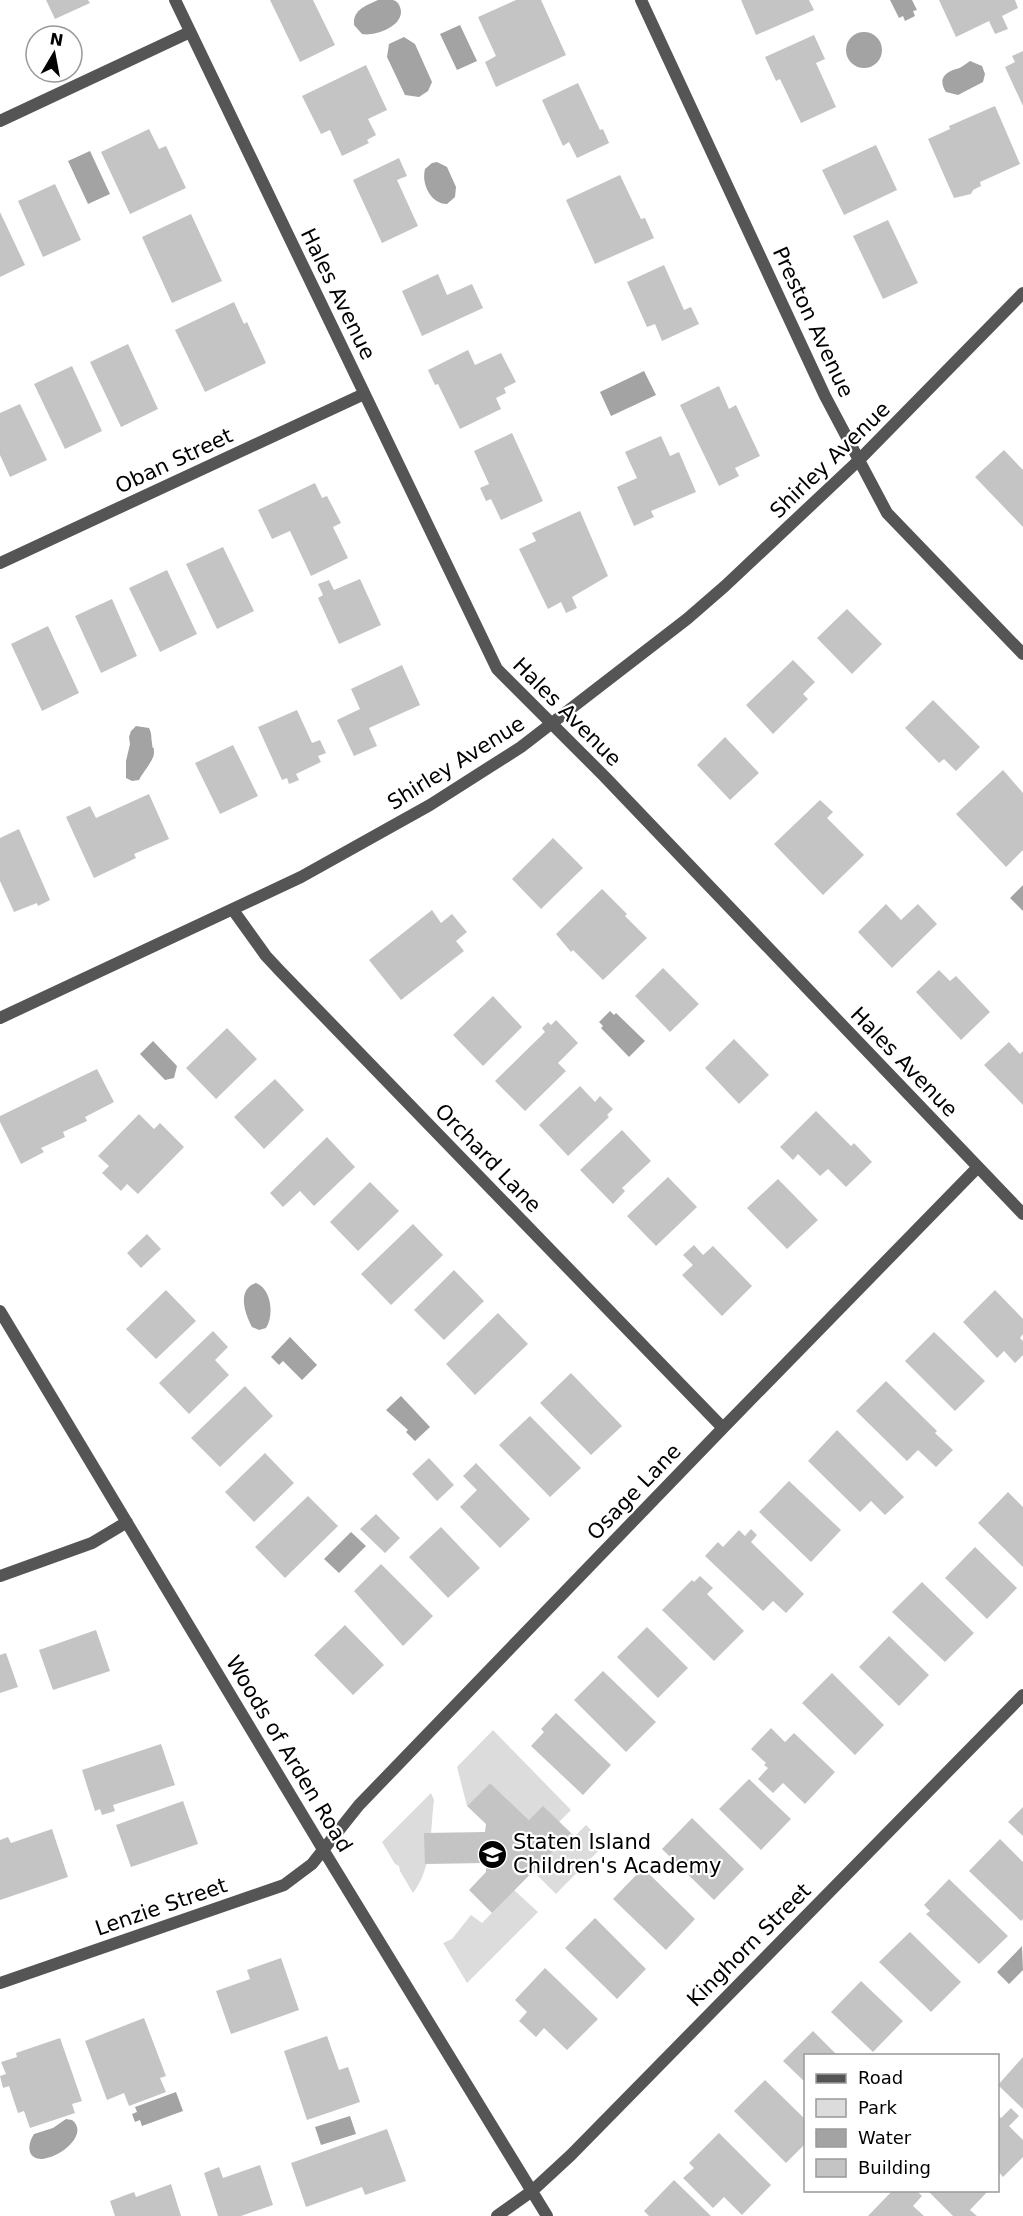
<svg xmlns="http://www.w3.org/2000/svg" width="1023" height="2216" viewBox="0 0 1023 2216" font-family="'DejaVu Sans',sans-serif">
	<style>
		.green { fill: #dcdcdc }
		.water { fill: #a3a3a3 }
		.building { fill: #c4c4c4 }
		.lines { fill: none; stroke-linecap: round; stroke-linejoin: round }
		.street { stroke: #555; stroke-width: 12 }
		.labels { text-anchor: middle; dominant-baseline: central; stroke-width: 4.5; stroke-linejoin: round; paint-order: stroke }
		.street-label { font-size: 21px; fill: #000; stroke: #fff }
		.poi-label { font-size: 21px; fill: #000; stroke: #fff; text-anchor: start }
	</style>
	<rect width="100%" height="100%" fill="#fff"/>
	<path class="green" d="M493,1730L571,1810L559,1822L529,1820L490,1783L467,1806L457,1767Z
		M431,1793L434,1800C430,1831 433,1867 413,1893L400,1871L399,1866L395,1864L382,1842Z
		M586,1825L605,1844L556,1894L533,1871L571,1833L575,1836Z
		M514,1890L538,1912L467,1983L443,1943L452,1939L471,1915L482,1923Z"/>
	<path class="water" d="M378,0C383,0 389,0 393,0C397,1 399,4 400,7C407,25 375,37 362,34L354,25C353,9 366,6 378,0Z
		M890,0H912L917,10L913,11L915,16L905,21L903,16L899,18Z
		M460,25L477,61L457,70L440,34Z
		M846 50a18 18 0 1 1 36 0a18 18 0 1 1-36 0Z
		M404,37L415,44L432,82L428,91L419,97L405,95L387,57L389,44Z
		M970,61L982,66L985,74L983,82L958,95L946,92C938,79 944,73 956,69C962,68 965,64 970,61Z
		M90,151L110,194L88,204L68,161Z
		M437,162L447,167L456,187L455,197L447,204C431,204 421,184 425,169L432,163Z
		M644,371L656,395L611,416L600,392Z
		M136,726L149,728C152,734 151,737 152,743C153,753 154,743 154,753C154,760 143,772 139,780L132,781L126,778V761L130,744L129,737L131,731Z
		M1023,885V911L1010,898Z
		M610,1011L614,1015L616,1013L645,1041L629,1057L601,1028L603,1026L599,1022Z
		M153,1041L177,1066L174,1078L165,1080L140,1054Z
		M256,1283C272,1289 274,1316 266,1328L259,1330L252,1327C244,1312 237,1289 256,1283Z
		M290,1337L317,1365L302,1380L283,1361L279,1365L271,1357Z
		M401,1396L430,1427L415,1441L406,1432L408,1430L386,1410Z
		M351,1532L366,1546L339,1573L324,1559Z
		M1022,1946L1023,1970L1009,1984L997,1972Z
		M176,2092L183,2111L142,2126L140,2120L135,2122L132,2114L137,2112L135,2107Z
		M350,2116L356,2134L321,2145L315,2127Z
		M66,2119L72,2120C95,2138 38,2174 30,2152C28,2145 31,2139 34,2134L53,2128Z"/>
	<path class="building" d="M46,0H88L90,3L55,19Z
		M270,0H313L335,45L300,62Z
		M516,0H541L566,55L496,87L485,62L496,56L478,17Z
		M741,0H809L814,10L756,35Z
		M939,0H1015L1018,8L1002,16L1008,29L995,34L989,21L956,37Z
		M814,35L825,59L816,63L836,107L801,123L780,79L776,81L765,57Z
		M1023,51V106L1005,67L1015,62L1012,56Z
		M366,65L387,110L368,119L376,135L367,140L369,143L342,156L330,130L321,134L302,96Z
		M578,83L600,130L603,129L609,143L577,158L569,142L563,146L542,100Z
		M995,106L1020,164L980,182L981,186L973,190L971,194L954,198L928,139L950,129L949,126Z
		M149,129L159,149L166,146L186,188L130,214L101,152Z
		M876,145L897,190L844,215L822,170Z
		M399,158L407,176L397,180L418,226L382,243L353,180Z
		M620,175L641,219L645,218L654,238L595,264L566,200Z
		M55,184L81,240L43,257L18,201Z
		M0,212L25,265L0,277Z
		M191,214L222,281L172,303L142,237Z
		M888,220L918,283L883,299L853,236Z
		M664,265L684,310L691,307L699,324L662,341L655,324L647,327L627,282Z
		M438,274L447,295L472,284L483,308L422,336L402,291Z
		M234,302L244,324L247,322L266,363L205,392L175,330Z
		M128,344L158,409L121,427L90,362Z
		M468,350L475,365L501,353L516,382L504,388L506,393L496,398L501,409L460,429L438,384L435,385L428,370Z
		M72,366L102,431L65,449L34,384Z
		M719,386L729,409L736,405L760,456L735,468L739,476L719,486L680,405Z
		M20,404L47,460L10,477L0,455V413Z
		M512,433L543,501L501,520L491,499L486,501L480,488L489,484L474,451Z
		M661,436L670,456L679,452L696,492L651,511L654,517L634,526L617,487L637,478L625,452Z
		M1004,450L1023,470V527L975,477Z
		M315,483L322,498L327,496L341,523L333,527L348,558L311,576L290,531L272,539L258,510Z
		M580,511L608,576L572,597L577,608L566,613L561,602L548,609L519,549L536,541L532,533Z
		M223,547L254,611L217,629L186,564Z
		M167,570L197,634L160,652L129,588Z
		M360,579L381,625L339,644L318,598L323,595L318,584L329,580L334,590Z
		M112,599L137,656L101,673L75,616Z
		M847,609L882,644L852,674L817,638Z
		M48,626L79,693L42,711L11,644Z
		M793,660L815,682L803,694L808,699L773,734L746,705Z
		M402,665L420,705L369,728L377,746L354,756L337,720L360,709L351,689Z
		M933,700L980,747L956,771L944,759L939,763L905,728Z
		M297,710L312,743L320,740L326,753L318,756L321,762L296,774L299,780L289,784L287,778L282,780L258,727Z
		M725,737L759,773L730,800L697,765Z
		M233,745L258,796L220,814L195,763Z
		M1003,770L1023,793V850L1006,867L956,814Z
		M149,794L169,839L134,854L136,858L94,878L66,817L90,806L96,818Z
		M820,800L833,812L827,818L864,855L823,895L774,844Z
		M19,829L50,900L38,906L37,903L14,912L0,881V838Z
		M553,838L583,868L541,909L512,879Z
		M602,889L627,914L625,916L647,938L603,980L573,950L571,952L556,934Z
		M886,904L901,920L918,904L937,924L892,968L858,932Z
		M432,910L441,923L452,914L467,932L456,941L464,951L401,1000L369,960Z
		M663,968L699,1004L670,1032L635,996Z
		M939,970L950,981L956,976L990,1012L961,1040L916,992Z
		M493,996L522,1027L483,1066L453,1035Z
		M556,1020L578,1043L558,1063L566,1071L525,1111L495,1081L545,1032L542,1028L548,1022L551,1025Z
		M227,1028L257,1059L216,1099L186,1068Z
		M734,1039L769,1075L739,1104L705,1068Z
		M1009,1042L1020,1054L1023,1051V1105L984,1065Z
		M97,1069L114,1102L85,1117L87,1121L63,1132L65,1137L41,1148L44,1152L21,1164L0,1122V1116Z
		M275,1079L304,1110L264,1149L234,1117Z
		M580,1086L595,1102L600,1096L613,1109L607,1115L609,1117L568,1156L539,1125Z
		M816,1111L851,1146L854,1143L872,1162L846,1187L828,1169L820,1176L798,1154L793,1160L780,1147Z
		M139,1114L154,1129L160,1123L184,1147L138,1194L127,1184L121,1191L102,1173L109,1166L98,1156Z
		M622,1130L651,1161L622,1188L625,1191L613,1204L580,1170Z
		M327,1137L355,1167L314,1206L300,1191L283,1207L270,1193Z
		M668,1177L697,1207L656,1246L627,1216Z
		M778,1179L818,1220L787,1249L747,1208Z
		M370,1182L399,1211L358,1251L330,1222Z
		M413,1224L443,1255L391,1305L361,1274Z
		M147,1234L161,1249L141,1268L127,1253Z
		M694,1245L703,1255L713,1246L752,1286L722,1316L682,1275L693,1265L683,1255Z
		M454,1270L484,1301L444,1340L414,1310Z
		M166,1290L196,1321L156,1359L126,1329Z
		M995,1290L1023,1319V1334L1020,1338L1023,1341V1355L1015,1363L1004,1351L997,1358L963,1322Z
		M498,1313L528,1344L475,1395L446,1364Z
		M213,1331L228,1347L215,1360L229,1375L189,1414L159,1383Z
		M934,1332L985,1381L955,1411L905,1361Z
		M571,1373L622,1426L591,1455L540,1403Z
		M886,1381L937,1431L935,1433L953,1450L936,1467L918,1450L907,1461L856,1411Z
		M245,1386L273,1416L220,1467L191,1438Z
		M530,1416L581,1468L550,1497L499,1445Z
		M837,1430L904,1497L885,1515L871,1501L860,1512L808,1461Z
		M265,1453L294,1483L254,1522L225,1492Z
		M429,1458L454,1485L437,1501L412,1474Z
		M476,1463L530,1519L500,1548L460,1507L477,1490L463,1476Z
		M789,1481L841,1530L811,1562L759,1512Z
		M1008,1492L1023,1507V1567L978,1523Z
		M308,1496L338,1526L285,1578L255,1547Z
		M376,1514L400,1538L385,1553L360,1529Z
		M441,1527L480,1568L448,1598L409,1557Z
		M751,1529L757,1535L751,1542L804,1594L786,1613L773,1601L763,1611L705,1556L718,1542L723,1547L739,1530L745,1536Z
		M975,1547L1017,1588L987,1619L945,1578Z
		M381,1564L433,1616L403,1646L354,1591Z
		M700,1576L713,1588L707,1594L744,1631L714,1661L662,1610L692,1580L694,1582Z
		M922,1582L974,1633L945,1662L892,1612Z
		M345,1625L384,1665L353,1695L314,1655Z
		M647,1627L688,1668L658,1698L617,1657Z
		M96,1630L110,1671L53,1690L39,1650Z
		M889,1636L929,1675L899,1706L859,1667Z
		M6,1653L18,1687L0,1693V1655Z
		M603,1671L656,1722L626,1752L574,1700Z
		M832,1673L884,1725L855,1755L802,1703Z
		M556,1713L611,1765L583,1795L531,1746L544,1732L541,1729Z
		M771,1728L785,1742L794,1733L835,1772L805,1804L783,1783L773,1793L758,1779L768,1768L764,1765L766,1763L751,1749Z
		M161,1744L175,1785L113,1805L115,1811L102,1815L100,1809L95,1811L82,1770Z
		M749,1779L791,1819L761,1850L719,1809Z
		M490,1783L529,1820L543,1806L571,1833L492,1913L469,1890L486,1872V1863L425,1864L424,1833L485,1832L486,1824L467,1806Z
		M183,1801L198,1844L131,1867L116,1825Z
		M1023,1807V1836L1008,1822Z
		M692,1818L744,1869L714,1900L662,1849Z
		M52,1829L68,1877L0,1900V1840L8,1837L11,1843Z
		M1000,1839L1023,1862V1919L1021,1921L969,1871Z
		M643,1868L695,1919L666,1950L613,1899Z
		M949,1879L1008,1936L979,1964L926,1914L930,1911L924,1905Z
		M595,1918L646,1969L617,1999L565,1948Z
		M910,1932L961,1982L931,2012L879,1962Z
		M281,1958L299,2010L231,2034L216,1991L250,1979L247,1970Z
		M545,1968L598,2019L567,2050L544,2028L536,2037L519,2021L527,2012L515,2000Z
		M861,1981L903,2021L873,2052L831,2012Z
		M144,2018L166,2076L160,2078L166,2092L129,2106L124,2093L107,2100L85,2041Z
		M813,2031L838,2056H806V2083L783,2061Z
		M327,2036L339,2070L348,2067L360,2102L307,2120L284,2051Z
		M60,2038L82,2101L72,2104L75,2113L30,2128L24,2111L18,2113L9,2086L3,2088L0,2076L6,2074L1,2062L17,2057L16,2053Z
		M1023,2057V2109L998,2085Z
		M765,2080L806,2120V2143L786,2163L734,2111Z
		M1011,2108L1019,2116L1009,2126L1023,2140V2157L1003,2177L998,2171V2115L1001,2118Z
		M387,2129L406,2181L365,2195L362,2187L306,2207L291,2163Z
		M719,2133L771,2185L742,2215L724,2197L713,2208L683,2178L694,2168L689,2163Z
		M260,2165L273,2205L241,2216H218L204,2173L219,2167L223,2178Z
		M674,2180L711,2216H649L644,2211Z
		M171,2184L181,2216H115L110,2201L134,2192L136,2197Z
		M893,2190H916L922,2196L913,2206L924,2216H868Z
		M927,2190H989L970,2210L977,2216H953Z"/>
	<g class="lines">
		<path class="street" d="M175,0L497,669L604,776L1023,1214
			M641,0L825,396L887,513L1023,654
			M0,121L190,32
			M0,563L364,394
			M233,910L266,956L280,971L723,1428
			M0,1018L301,877L430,805L521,747L687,619L725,586L858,461L1023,293
			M0,1311L324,1851L547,2216
			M0,1576L92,1543L127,1522
			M0,1983L284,1885L312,1864L359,1805L723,1428L978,1167
			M497,2216L532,2191L571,2155L1023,1695"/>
	</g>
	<defs>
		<symbol id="school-disc" viewBox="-11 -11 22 22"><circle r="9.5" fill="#000" stroke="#fff"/><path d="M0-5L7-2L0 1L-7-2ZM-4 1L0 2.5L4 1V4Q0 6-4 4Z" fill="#fff"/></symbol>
	</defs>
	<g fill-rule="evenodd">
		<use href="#school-disc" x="476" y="1838" width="33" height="33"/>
	</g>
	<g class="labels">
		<g class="street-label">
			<text transform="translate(338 294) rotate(64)">Hales Avenue</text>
			<text transform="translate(813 322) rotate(65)">Preston Avenue</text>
			<text transform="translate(830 460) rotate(-44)">Shirley Avenue</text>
			<text transform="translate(174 461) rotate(-25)">Oban Street</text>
			<text transform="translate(567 712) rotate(45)">Hales Avenue</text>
			<text transform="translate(456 763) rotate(-32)">Shirley Avenue</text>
			<text transform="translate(904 1062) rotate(46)">Hales Avenue</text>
			<text transform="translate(488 1158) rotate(46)">Orchard Lane</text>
			<text transform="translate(634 1492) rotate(-46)">Osage Lane</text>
			<text transform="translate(289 1754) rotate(59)">Woods of Arden Road</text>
			<text transform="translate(161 1907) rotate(-19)">Lenzie Street</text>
			<text transform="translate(749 1945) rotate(-45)">Kinghorn Street</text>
		</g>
		<g class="poi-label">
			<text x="513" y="1842">Staten Island<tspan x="513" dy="24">Children's Academy</tspan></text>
		</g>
	</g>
	<rect x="804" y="2054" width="195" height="138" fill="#ffffff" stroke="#999999" stroke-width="1.5"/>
	<rect x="816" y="2074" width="30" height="9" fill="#555555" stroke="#999999" stroke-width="1.5"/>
	<text x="858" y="2084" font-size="18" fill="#000000">Road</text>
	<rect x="816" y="2099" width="30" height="18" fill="#dcdcdc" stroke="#999999" stroke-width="1.5"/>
	<text x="858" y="2114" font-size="18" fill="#000000">Park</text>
	<rect x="816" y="2129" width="30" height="18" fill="#a3a3a3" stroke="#999999" stroke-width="1.5"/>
	<text x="858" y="2144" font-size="18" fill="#000000">Water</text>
	<rect x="816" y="2159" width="30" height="18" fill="#c4c4c4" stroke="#999999" stroke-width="1.5"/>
	<text x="858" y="2174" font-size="18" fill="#000000">Building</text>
	<g transform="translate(54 54) rotate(10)"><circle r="28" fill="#ffffff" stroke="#999999" stroke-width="1.5"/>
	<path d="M0-4.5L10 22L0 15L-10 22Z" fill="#000000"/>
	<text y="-9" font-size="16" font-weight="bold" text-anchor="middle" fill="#000000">N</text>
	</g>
</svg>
